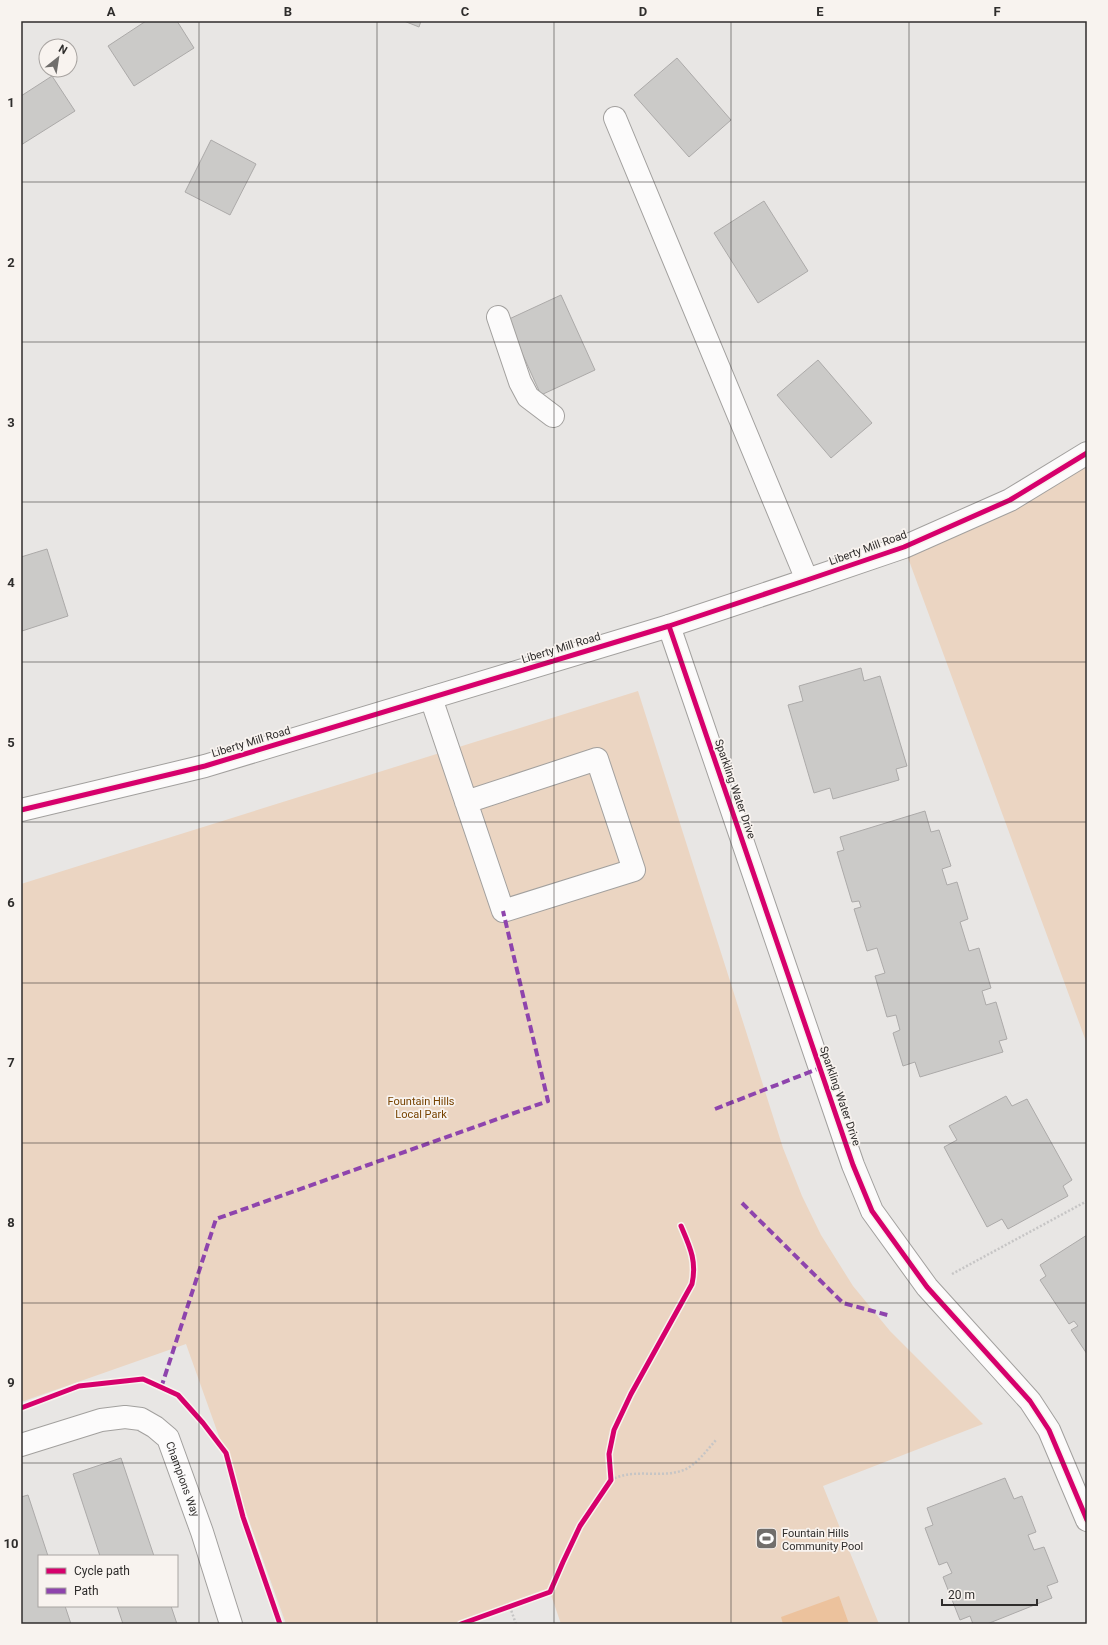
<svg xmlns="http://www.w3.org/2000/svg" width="1108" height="1645" viewBox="0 0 1108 1645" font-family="Roboto,sans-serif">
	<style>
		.green { fill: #ebd5c2 }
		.water { fill: #ecc29d }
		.building { fill: #cbcac8; stroke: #acaaa9 }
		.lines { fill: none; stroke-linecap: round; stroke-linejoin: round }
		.minor-casing { stroke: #a2a09e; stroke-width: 24 }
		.path { stroke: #c6c5c5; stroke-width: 2.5; stroke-dasharray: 2 2; stroke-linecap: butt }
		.minor { stroke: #fcfbfb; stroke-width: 22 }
		.quiet { stroke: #8e44ad; stroke-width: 4; stroke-dasharray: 8 4; stroke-linecap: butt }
		.cycleway-casing { stroke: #f8f3ef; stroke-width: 8 }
		.cycleway { stroke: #d6006c; stroke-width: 5 }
		.grid { fill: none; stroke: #2f2d2c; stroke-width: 1; stroke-opacity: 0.55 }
		.labels { text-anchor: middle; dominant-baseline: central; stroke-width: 3.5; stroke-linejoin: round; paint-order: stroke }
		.street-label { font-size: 11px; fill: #2f2d2c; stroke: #f8f3ef }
		.park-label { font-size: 11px; fill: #774300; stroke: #f8f3ef }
		.poi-label { font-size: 11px; fill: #2f2d2c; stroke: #f8f3ef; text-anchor: start }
		.neatline { fill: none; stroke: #2f2d2c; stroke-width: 1.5 }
		.grid-label { font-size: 13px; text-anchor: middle; font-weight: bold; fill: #2f2d2c }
	</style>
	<rect width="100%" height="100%" fill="#e8e6e4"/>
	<path class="green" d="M1087,453V1044L904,547Z
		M638,691L783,1148L802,1196L821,1235L853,1286L890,1331L983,1424L823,1486L879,1624H561L550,1592L461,1624H286L186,1344L21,1402V884Z"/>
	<path class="water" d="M839,1596L849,1624H783L781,1617Z"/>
	<path class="building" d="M146,21H177L194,48L134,86L108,46Z
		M404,21H421L419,27Z
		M677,58L731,120L689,157L634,95Z
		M52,76L75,111L21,145V96Z
		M211,140L256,164L230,215L185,192Z
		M764,201L808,271L758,303L714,233Z
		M561,295L595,370L541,395L507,320Z
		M818,360L872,423L831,458L777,395Z
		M47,549L68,616L22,631L21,557Z
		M861,668L864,681L880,676L907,766L896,769L899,780L833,799L830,788L814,793L788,705L803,701L799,686Z
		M925,811L931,832L939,830L951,866L942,869L947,885L957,882L968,919L960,922L969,951L979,948L991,988L982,991L986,1005L996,1002L1007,1039L999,1041L1003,1052L920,1077L915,1062L903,1066L893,1033L900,1030L896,1015L887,1017L875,976L885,973L877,948L867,951L854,909L861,907L859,901L852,902L837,852L844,850L840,837Z
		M1006,1096L1012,1106L1027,1099L1072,1180L1063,1186L1068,1196L1008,1229L1002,1219L987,1227L944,1147L957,1140L949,1126Z
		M1087,1235V1354L1071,1330L1078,1326L1074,1321L1069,1324L1040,1280L1046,1276L1040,1265Z
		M121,1458L154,1556H100L73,1474Z
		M1005,1478L1014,1499L1022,1496L1036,1532L1028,1535L1034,1550L1044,1547L1058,1582L1047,1586L1052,1598L987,1624H973L970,1616L960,1620L943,1577L952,1573L947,1562L939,1565L925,1528L933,1525L927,1508Z
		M28,1495L48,1556H39V1606H65L71,1624H21V1497Z
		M117,1606H171L177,1624H123Z"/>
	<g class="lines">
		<defs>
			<g id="minor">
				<path d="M615,118L807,580"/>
				<path d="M498,317L520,382L528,397L553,416"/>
				<path d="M669,626L853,1165L872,1211L927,1287L1030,1401L1049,1430L1087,1520"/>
				<path d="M431,698L503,911L634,870L597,759L466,802"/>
				<path d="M21,810L205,766L669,626L807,580L904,547L1010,500L1087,453"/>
				<path id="s1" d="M21,1445L101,1420L125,1417L141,1419L155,1427L168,1438L202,1532L231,1624"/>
			</g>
		</defs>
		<use href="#minor" class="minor-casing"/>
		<path class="path" d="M952,1274L1087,1201
			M611,1480C633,1468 658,1478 681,1471C695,1467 706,1451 716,1440
			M510,1607L516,1624"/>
		<use href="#minor" class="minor"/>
		<path class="quiet" d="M715,1109L820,1068
			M742,1203L843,1303L891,1316
			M161,1388L216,1219L548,1101L503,911"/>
		<defs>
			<path id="cycleway" d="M669,626L853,1165L872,1211L927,1287L1030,1401L1049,1430L1087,1520
				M21,810L205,766L669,626L807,580L904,547L1010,500L1087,453
				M21,1408L79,1386L143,1379L178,1395L203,1423L226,1453L243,1517L280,1624
				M461,1624L550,1592L563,1562L580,1526L611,1480L609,1454L614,1430L631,1394L692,1284C697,1261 690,1247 681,1226"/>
		</defs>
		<use href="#cycleway" class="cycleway-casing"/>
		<use href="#cycleway" class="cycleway"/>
	</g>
	<path class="grid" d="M199,21V1624M377,21V1624M554,21V1624M731,21V1624M909,21V1624M21,182H1087M21,342H1087M21,502H1087M21,662H1087M21,822H1087M21,983H1087M21,1143H1087M21,1303H1087M21,1463H1087"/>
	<defs>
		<symbol id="stadium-square" viewBox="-11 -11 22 22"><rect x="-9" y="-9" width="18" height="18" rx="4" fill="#706e6c" stroke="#f8f3ef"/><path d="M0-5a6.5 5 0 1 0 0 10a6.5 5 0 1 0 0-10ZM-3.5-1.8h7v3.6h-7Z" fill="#fff"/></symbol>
	</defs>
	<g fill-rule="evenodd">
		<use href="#stadium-square" x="754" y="1526" width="25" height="25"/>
	</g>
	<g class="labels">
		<g class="street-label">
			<text transform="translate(868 548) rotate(-20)">Liberty Mill Road</text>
			<text transform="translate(561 648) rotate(-17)">Liberty Mill Road</text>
			<text transform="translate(251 742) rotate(-17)">Liberty Mill Road</text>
			<text transform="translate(735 789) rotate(71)">Sparkling Water Drive</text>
			<text transform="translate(840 1096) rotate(71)">Sparkling Water Drive</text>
			<text stroke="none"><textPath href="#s1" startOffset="201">Champions Way</textPath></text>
		</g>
		<g class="park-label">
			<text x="421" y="1101">Fountain Hills<tspan x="421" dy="13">Local Park</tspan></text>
		</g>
		<g class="poi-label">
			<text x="782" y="1533">Fountain Hills<tspan x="782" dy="13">Community Pool</tspan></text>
		</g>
	</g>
	<rect width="1108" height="1645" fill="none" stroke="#f8f3ef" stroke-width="44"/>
	<rect x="38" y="1555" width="140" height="52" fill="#f8f3ef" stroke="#a8a4a1"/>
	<rect x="46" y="1568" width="20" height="6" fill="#d6006c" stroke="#a8a4a1"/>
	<text x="74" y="1575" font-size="12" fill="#2f2d2c">Cycle path</text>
	<rect x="46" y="1588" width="20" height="6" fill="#8e44ad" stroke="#a8a4a1"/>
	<text x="74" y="1595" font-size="12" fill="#2f2d2c">Path</text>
	<g transform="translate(58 58) rotate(30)"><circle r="19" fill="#f8f3ef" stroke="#a8a4a1"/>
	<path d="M0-3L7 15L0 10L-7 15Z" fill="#706e6c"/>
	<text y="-6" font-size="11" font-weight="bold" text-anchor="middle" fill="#2f2d2c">N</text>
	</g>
	<path d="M942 1599v6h95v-6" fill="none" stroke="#2f2d2c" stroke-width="2"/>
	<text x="948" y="1599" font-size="12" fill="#2f2d2c" stroke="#f8f3ef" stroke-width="3" paint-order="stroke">20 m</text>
	<rect x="22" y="22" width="1064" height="1601" class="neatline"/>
	<g class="grid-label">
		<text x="111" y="16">A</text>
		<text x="288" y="16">B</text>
		<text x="465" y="16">C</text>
		<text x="643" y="16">D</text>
		<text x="820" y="16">E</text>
		<text x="997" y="16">F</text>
		<text x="11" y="107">1</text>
		<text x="11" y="267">2</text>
		<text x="11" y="427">3</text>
		<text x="11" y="587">4</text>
		<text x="11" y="747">5</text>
		<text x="11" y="907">6</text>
		<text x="11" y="1067">7</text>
		<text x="11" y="1227">8</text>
		<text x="11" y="1387">9</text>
		<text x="11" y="1548">10</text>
	</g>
</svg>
